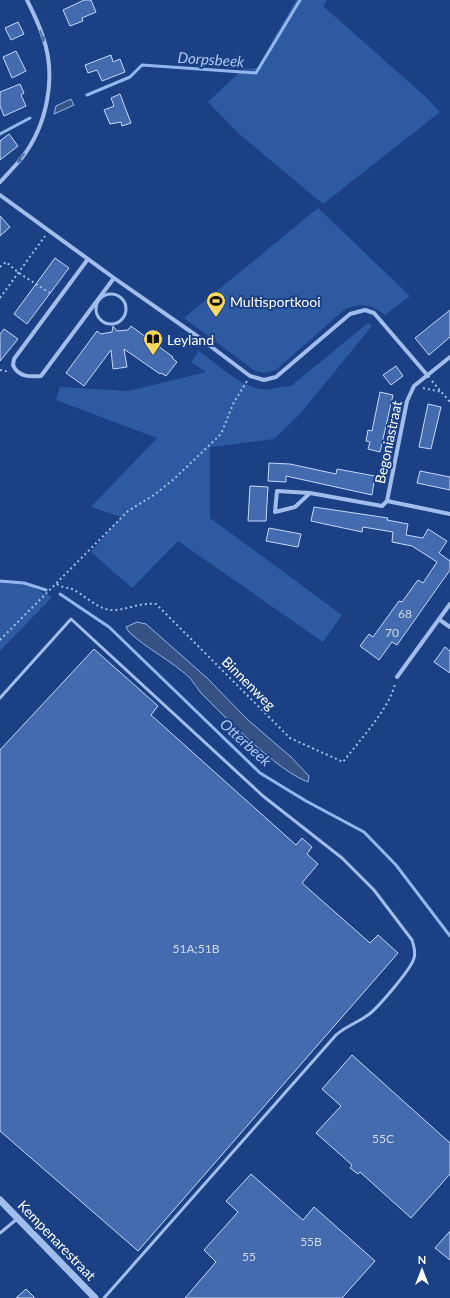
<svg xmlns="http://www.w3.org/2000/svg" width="450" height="1298" viewBox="0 0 450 1298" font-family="Lato,sans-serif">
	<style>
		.green { fill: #2e5aa2 }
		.water { fill: #375385; stroke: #93b7ed }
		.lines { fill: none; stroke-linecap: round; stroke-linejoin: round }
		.stream { stroke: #93b7ed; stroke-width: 3 }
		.building { fill: #446bad; stroke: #c5d9f8 }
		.path { stroke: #a1bdeb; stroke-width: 2; stroke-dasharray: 2 3; stroke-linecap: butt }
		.service { stroke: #a1bdeb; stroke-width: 3 }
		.minor { stroke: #a1bdeb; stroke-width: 4 }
		.tertiary { stroke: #a1bdeb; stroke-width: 7 }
		.oneway { fill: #4a6ca8 }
		.labels { text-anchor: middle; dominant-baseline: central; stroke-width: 4; stroke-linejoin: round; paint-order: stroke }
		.number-label { font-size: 12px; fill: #d0daea }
		.poi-label { font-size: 14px; fill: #fff; stroke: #1b4184; text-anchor: start }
		.street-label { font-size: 14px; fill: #fff; stroke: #1b4184 }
		.water-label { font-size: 15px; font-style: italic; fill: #acc7f2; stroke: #1b4184 }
	</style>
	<rect width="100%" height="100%" fill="#1b4184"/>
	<path class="green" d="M296,0H327L323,6L427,98L440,112L323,204L238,133L208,102L243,69L257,68Z
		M318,208L410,296L385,315C370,304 363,303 345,309L276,370L265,373L255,371L184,318Z
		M368,323L372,326L299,415L274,439L210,447V518L342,615L323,642L178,541L132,588L91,552L121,517L91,507L157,438L56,400L60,387L129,391L206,372L191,362L199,351C216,363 240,386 260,389C269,391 281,386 291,386Z
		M0,581L24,583L52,597L0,651Z"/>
	<path class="water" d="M71,99L74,105L54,114L56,106Z
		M137,622L146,624L207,678L248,720L291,757L309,776L308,782C275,769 227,719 201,693C197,688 194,683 190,678C172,661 147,649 129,632L126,627Z"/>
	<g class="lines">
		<path class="stream" d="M87,95L130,77L142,65L256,73L300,0
			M0,134L30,118
			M0,581L24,583L46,590
			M60,594L109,627L260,773L306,801L364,832L396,865L450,936"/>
	</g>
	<path class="building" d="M84,0H91L96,12L82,18L83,21L70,26L63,10Z
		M18,22L24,34L11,40L5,28Z
		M16,51L26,71L12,78L3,57Z
		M111,55L113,62L120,59L125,72L102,81L97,70L88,73L85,65Z
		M20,84L24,93L21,95L26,106L4,116L0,106V92Z
		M120,94L131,123L122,126L121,122L110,124L104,110L114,106L111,98Z
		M9,134L18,146L0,160V141Z
		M0,216L10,227L0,236Z
		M55,258L69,268L27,324L14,314Z
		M450,310V337L429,355L415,338Z
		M113,326L117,331L128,330L131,326L173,357L172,358L177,362L166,376L161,373L160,374L124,349L127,367L113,369L111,350L84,386L66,373L97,331L101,334L112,332Z
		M4,329L18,339L0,361V334Z
		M396,366L403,376L391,385L383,375Z
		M380,392L393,395L380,452L368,449L370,442L366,441L368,430L372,431Z
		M428,404L441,407L431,449L419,447Z
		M269,463L290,464L336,474L337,469L375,476L372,495L286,476V482L268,481Z
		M420,471L450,477V490L417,483Z
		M250,486L268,487L266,521H248Z
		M314,507L388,518L387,520L408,524L406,535L423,538L428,529L447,541L439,553L450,561V570L397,645L392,642L379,660L360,646L369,634L373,637L399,601L402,602L418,580L423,583L437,562L412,546L392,542L393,532L363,527L362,532L311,521Z
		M269,528L301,534L298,547L266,541Z
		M445,647L450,651V673L434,662Z
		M94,649L158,706L151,715L296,845L302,838L312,847L307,854L318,864L302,883L370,943L378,935L398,953L138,1251L0,1131V750Z
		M352,1055L450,1143V1174L411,1218L360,1172L358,1174L350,1168L352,1165L316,1133L341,1106L322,1089Z
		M251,1174L303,1220L314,1207L375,1261L342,1298H185L216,1262L204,1250L238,1212L226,1201Z
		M450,1231V1260L435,1248Z
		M26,1289L35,1298H16Z"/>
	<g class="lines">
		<path class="path" d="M0,267L6,262L19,273L53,295
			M0,298L45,236
			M0,370L10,372
			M432,381L450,402
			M423,388L442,392
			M57,584C62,588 68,587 74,590C85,596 97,608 110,610C125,611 140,602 156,604L290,738L343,762C359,741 389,709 395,684
			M0,640L128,511L154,495L174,479L221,434L234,402L247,381"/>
		<path class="service" d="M96 309a15 15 0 1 1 30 0a15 15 0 1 1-30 0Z
			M0,698L71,619L263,796L342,858L374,890L412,940C414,946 416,952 414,958C412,968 377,1009 368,1015C357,1023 346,1026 336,1035L104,1298
			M0,1233L17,1219"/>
		<path class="minor" d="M0,182C7,175 14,167 21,159C47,126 57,77 43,37C39,24 33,12 27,0
			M0,195L114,278L197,336L250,376L264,380L276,377L350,314L365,310L374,313L428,376
			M88,259L14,359L13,365C18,377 30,377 41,376L114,278
			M450,357L414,386L407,401L387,501L450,514
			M310,493L295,507L275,512L277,491L310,493L382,506L387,501
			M440,620L450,627
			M397,677L450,604"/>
		<path class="tertiary" d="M0,1200L95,1298"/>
	</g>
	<defs><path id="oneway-solid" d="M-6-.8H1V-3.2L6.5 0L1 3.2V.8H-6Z"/></defs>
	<g class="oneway">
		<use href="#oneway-solid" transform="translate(42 36) rotate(72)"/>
		<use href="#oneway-solid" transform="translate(21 158) rotate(127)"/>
	</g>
	<defs>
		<symbol id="stadium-pin" viewBox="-11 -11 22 30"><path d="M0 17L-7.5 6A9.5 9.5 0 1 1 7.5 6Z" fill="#fcd95d" stroke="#1b4184"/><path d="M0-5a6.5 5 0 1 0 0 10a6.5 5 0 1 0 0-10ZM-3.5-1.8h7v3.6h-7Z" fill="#111"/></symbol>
		<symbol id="library-pin" viewBox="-11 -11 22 30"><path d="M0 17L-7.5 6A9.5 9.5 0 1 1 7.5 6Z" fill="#fcd95d" stroke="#1b4184"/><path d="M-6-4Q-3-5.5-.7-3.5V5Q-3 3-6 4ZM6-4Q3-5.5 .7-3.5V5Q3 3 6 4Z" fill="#111"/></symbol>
	</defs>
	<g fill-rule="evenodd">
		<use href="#stadium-pin" x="205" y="290" width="22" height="30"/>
		<use href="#library-pin" x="142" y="328" width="22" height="30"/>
	</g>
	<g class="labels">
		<g class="number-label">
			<text x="405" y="613">68</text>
			<text x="392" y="632">70</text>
			<text x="196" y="948">51A;51B</text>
			<text x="383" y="1138">55C</text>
			<text x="311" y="1241">55B</text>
			<text x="249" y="1256">55</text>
		</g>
		<g class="poi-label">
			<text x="230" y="301">Multisportkooi</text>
			<text x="167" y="339">Leyland</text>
		</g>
		<g class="street-label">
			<text transform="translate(388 442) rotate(-78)">Begoniastraat</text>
			<text transform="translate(249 683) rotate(45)">Binnenweg</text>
			<text transform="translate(57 1240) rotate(46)">Kempenarestraat</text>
		</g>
		<g class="water-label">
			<text transform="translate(211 59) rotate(4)">Dorpsbeek</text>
			<text transform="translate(246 742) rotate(42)">Otterbeek</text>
		</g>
	</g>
	<g transform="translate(422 1270)" stroke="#1b4184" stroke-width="3" paint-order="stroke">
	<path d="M0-3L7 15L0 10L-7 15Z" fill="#ffffff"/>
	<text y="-6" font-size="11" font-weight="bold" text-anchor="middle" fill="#ffffff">N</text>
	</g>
</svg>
